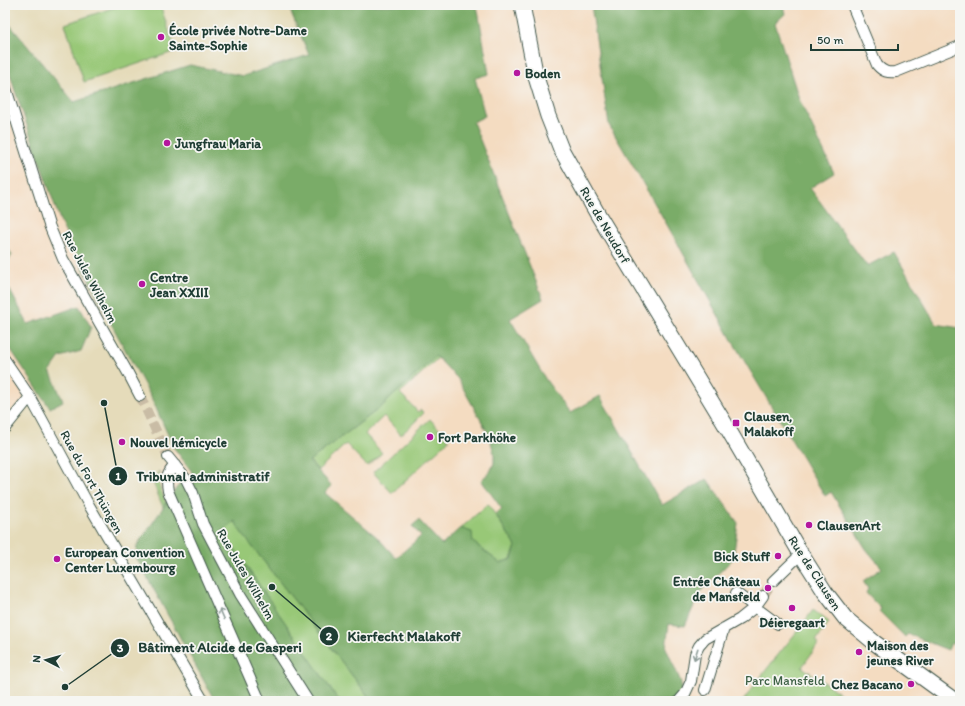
<svg xmlns="http://www.w3.org/2000/svg" width="965" height="706" viewBox="0 0 965 706" font-family="Itim,sans-serif">
	<style>
		.built { fill: #e5dbba }
		.green { fill: #98c877; stroke: #5c8256 }
		.forest { fill: #7aac68; stroke: #4c744e; fill-rule: evenodd }
		.lines { fill: none; stroke-linecap: round; stroke-linejoin: round }
		.minor-tunnel { stroke: #c9bca5; stroke-width: 10; stroke-dasharray: 10 5; stroke-linecap: butt }
		.minor-casing { stroke: #3f5549; stroke-width: 12 }
		.primary-casing { stroke: #3f5549; stroke-width: 17 }
		.minor { stroke: #fff; stroke-width: 10 }
		.primary { stroke: #fff; stroke-width: 15 }
		.oneway { stroke: #8f9e9a }
		.poi-dot { fill: #b5179e; stroke: #f6f6f2; stroke-width: 1.5 }
		.labels { text-anchor: middle; dominant-baseline: central; stroke-width: 3.5; stroke-linejoin: round; paint-order: stroke }
		.poi-label { font-size: 13px; font-weight: bold; fill: #1f3d34; stroke: #f6f6f2; text-anchor: start }
		.street-label { font-size: 13px; fill: #1f3d34; stroke: #f6f6f2 }
		.park-label { font-size: 13px; fill: #3d6045; stroke: #f6f6f2 }
		.leader { fill: none; stroke: #1f3d34; stroke-width: 1.5 }
		.callout-dot { fill: #1f3d34; stroke: #f6f6f2; stroke-width: 1.5 }
		.mark-label { font-size: 12px; text-anchor: middle; font-weight: bold; fill: #fff }
		.callout-label { font-size: 14px; text-anchor: middle; font-weight: bold; fill: #1f3d34; stroke: #f6f6f2; stroke-width: 3.5; stroke-linejoin: round; paint-order: stroke }
	</style>
	<rect width="100%" height="100%" fill="#f6f6f2"/>
	<filter id="ink" filterUnits="userSpaceOnUse"><feTurbulence type="fractalNoise" baseFrequency=".025" numOctaves="2"/><feDisplacementMap in="SourceGraphic" scale="8" xChannelSelector="R" yChannelSelector="G"/><feConvolveMatrix kernelMatrix="1 2 1 2 8 2 1 2 1" color-interpolation-filters="sRGB"/></filter>
	<filter id="wash" filterUnits="userSpaceOnUse"><feTurbulence type="fractalNoise" baseFrequency=".012" numOctaves="4" result="noise"/><feDisplacementMap in="SourceGraphic" scale="16" xChannelSelector="R" yChannelSelector="G"/><feGaussianBlur stdDeviation="0.9" result="paint"/><feColorMatrix in="noise" values="0 0 0 0 0 0 0 0 0 0 0 0 0 0 0 0 0 1.4 0 .05"/><feComposite in="paint" operator="in"/></filter>
	<g filter="url(#wash)">
		<rect width="100%" height="100%" fill="#f4dcc1"/>
		<path class="built" d="M5,5H288L309,55L243,76L190,65L74,102L5,19Z
			M107,316L151,397L174,448L153,482L163,507L137,546L136,557L215,701H5V428L37,388L50,408V371L60,357L81,351L91,327Z"/>
		<path class="green" d="M121,5H160L176,51L84,82L65,24Z
			M436,356L438,358L400,393L418,412L421,410L424,413L401,435L384,416L365,434L382,453L367,466L346,444L318,470L309,460L323,451L381,407Z
			M430,419L449,440L392,493L373,472Z
			M159,471V485L166,503L163,507L153,482Z
			M488,504L516,546L511,559L500,563L473,542L471,532L461,528Z
			M235,521L241,532L372,701H339L222,531Z
			M813,610L829,622L816,641L819,643L802,667L851,701H743L766,670L803,624Z"/>
		<path class="forest" d="M288,5H477L489,74L475,78L485,116L473,122L543,299L510,319L546,380L570,413L600,396L662,505L707,479L738,523L733,559L700,592L685,626L669,624L666,648L681,682V691L673,701H372L241,532L235,521L222,531L339,701H215L136,557L137,546L177,487L192,472L174,448L151,397L107,316L62,226L15,91L5,57V19L74,102L190,65L243,76L309,55ZM436,356L458,379L489,435L494,453V463L490,472L481,480L502,509L495,514L516,546L512,559L500,563L473,542L472,532L460,528L442,545L419,520L412,526L421,536L396,558L378,538L325,493L332,486L309,461L323,451L381,407Z
			M591,5H783L785,14L775,23L799,99L834,173L810,188L867,266L894,252L936,324L960,328V648L951,643L948,650L908,634L905,637L879,611L881,609L866,593L868,589L863,581L882,568L866,549L831,492L825,496L736,347L666,223L609,125Z
			M5,243L12,255L5,266Z
			M5,281L28,324L79,306L91,327L81,351L60,357L50,371L63,401L50,408L5,341Z"/>
	</g>
	<g filter="url(#ink)">
		<g class="lines">
			<path class="minor-tunnel" d="M140,396L168,457
				M763,596L773,581"/>
			<defs>
				<path id="minor" d="M852,5L877,65C883,72 888,73 896,72L960,46
					M5,85L49,225L63,259L128,373L140,396
					M5,360L30,397L86,500L203,700
					M5,428L30,397
					M168,457L186,479L193,493L203,524L240,594L308,701
					M175,465C166,474 166,479 168,491L260,701
					M773,581L801,554
					M736,593L778,624
					M705,690L724,628
					M679,701L685,694L691,681L695,654L699,646L705,639L740,619L755,607L763,596"/>
				<path id="primary" d="M522,5L536,77L548,116L561,149L597,213L728,429L801,554L825,592L845,618L875,643L955,701"/>
			</defs>
			<use href="#minor" class="minor-casing"/>
			<use href="#primary" class="primary-casing"/>
			<use href="#minor" class="minor"/>
			<use href="#primary" class="primary"/>
		</g>
		<defs><path id="oneway-shaft" d="M-6 0H5M1.5-3L5.5 0L1.5 3" fill="none" stroke-width="1.6" stroke-linecap="round" stroke-linejoin="round"/></defs>
		<g class="oneway">
			<use href="#oneway-shaft" transform="translate(222 614) rotate(-114)"/>
			<use href="#oneway-shaft" transform="translate(696 654) rotate(108)"/>
		</g>
	</g>
	<g class="poi-dot">
		<circle cx="161" cy="37" r="4"/>
		<circle cx="517" cy="73" r="4"/>
		<circle cx="167" cy="143" r="4"/>
		<circle cx="142" cy="284" r="4"/>
		<rect x="732" y="419" width="8" height="8" rx="2"/>
		<circle cx="430" cy="437" r="4"/>
		<circle cx="122" cy="442" r="4"/>
		<circle cx="809" cy="525" r="4"/>
		<circle cx="778" cy="556" r="4"/>
		<circle cx="57" cy="559" r="4"/>
		<circle cx="768" cy="588" r="4"/>
		<circle cx="792" cy="608" r="4"/>
		<circle cx="859" cy="652" r="4"/>
		<circle cx="911" cy="684" r="4"/>
	</g>
	<g class="labels">
		<g class="poi-label">
			<text x="169" y="30">École privée Notre-Dame<tspan x="169" dy="15">Sainte-Sophie</tspan></text>
			<text x="525" y="73">Boden</text>
			<text x="175" y="143">Jungfrau Maria</text>
			<text x="150" y="277">Centre<tspan x="150" dy="15">Jean XXIII</tspan></text>
			<text x="744" y="416">Clausen,<tspan x="744" dy="15">Malakoff</tspan></text>
			<text x="438" y="437">Fort Parkhöhe</text>
			<text x="130" y="442">Nouvel hémicycle</text>
			<text x="817" y="525">ClausenArt</text>
			<text x="65" y="552">European Convention<tspan x="65" dy="15">Center Luxembourg</tspan></text>
			<text x="770" y="556" text-anchor="end">Bick Stuff</text>
			<text x="760" y="581" text-anchor="end">Entrée Château<tspan x="760" dy="15">de Mansfeld</tspan></text>
			<text x="792" y="622" text-anchor="middle">Déieregaart</text>
			<text x="867" y="645">Maison des<tspan x="867" dy="15">jeunes River</tspan></text>
			<text x="903" y="684" text-anchor="end">Chez Bacano</text>
		</g>
		<g class="street-label">
			<text transform="translate(605 225) rotate(60)">Rue de Neudorf</text>
			<text transform="translate(90 277) rotate(62)">Rue Jules Wilhelm</text>
			<text transform="translate(92 482) rotate(61)">Rue du Fort Thüngen</text>
			<text transform="translate(815 573) rotate(57)">Rue de Clausen</text>
			<text transform="translate(246 574) rotate(60)">Rue Jules Wilhelm</text>
		</g>
		<g class="park-label">
			<text x="785" y="680">Parc Mansfeld</text>
		</g>
	</g>
	<path class="leader" d="M104 403L118 476M272 587L329 636M65 687L120 648"/>
	<g class="callout-dot">
		<circle cx="104" cy="403" r="4"/>
		<circle cx="272" cy="587" r="4"/>
		<circle cx="65" cy="687" r="4"/>
		<circle cx="118" cy="476" r="10"/>
		<circle cx="329" cy="636" r="10"/>
		<circle cx="120" cy="648" r="10"/>
	</g>
	<g class="mark-label">
		<text x="118" y="480">1</text>
		<text x="329" y="640">2</text>
		<text x="120" y="652">3</text>
	</g>
	<g class="callout-label">
		<text x="203" y="481">Tribunal administratif</text>
		<text x="404" y="641">Kierfecht Malakoff</text>
		<text x="220" y="652">Bâtiment Alcide de Gasperi</text>
	</g>
	<rect width="965" height="706" fill="none" stroke="#f6f6f2" stroke-width="20"/>
	<g transform="translate(46 660) rotate(276)" stroke="#f6f6f2" stroke-width="3" paint-order="stroke">
	<path d="M0-3L7 15L0 10L-7 15Z" fill="#1f3d34"/>
	<text y="-6" font-size="11" font-weight="bold" text-anchor="middle" fill="#1f3d34">N</text>
	</g>
	<path d="M811 44v6h87v-6" fill="none" stroke="#1f3d34" stroke-width="2"/>
	<text x="817" y="44" font-size="12" fill="#1f3d34" stroke="#f6f6f2" stroke-width="3" paint-order="stroke">50 m</text>
</svg>
